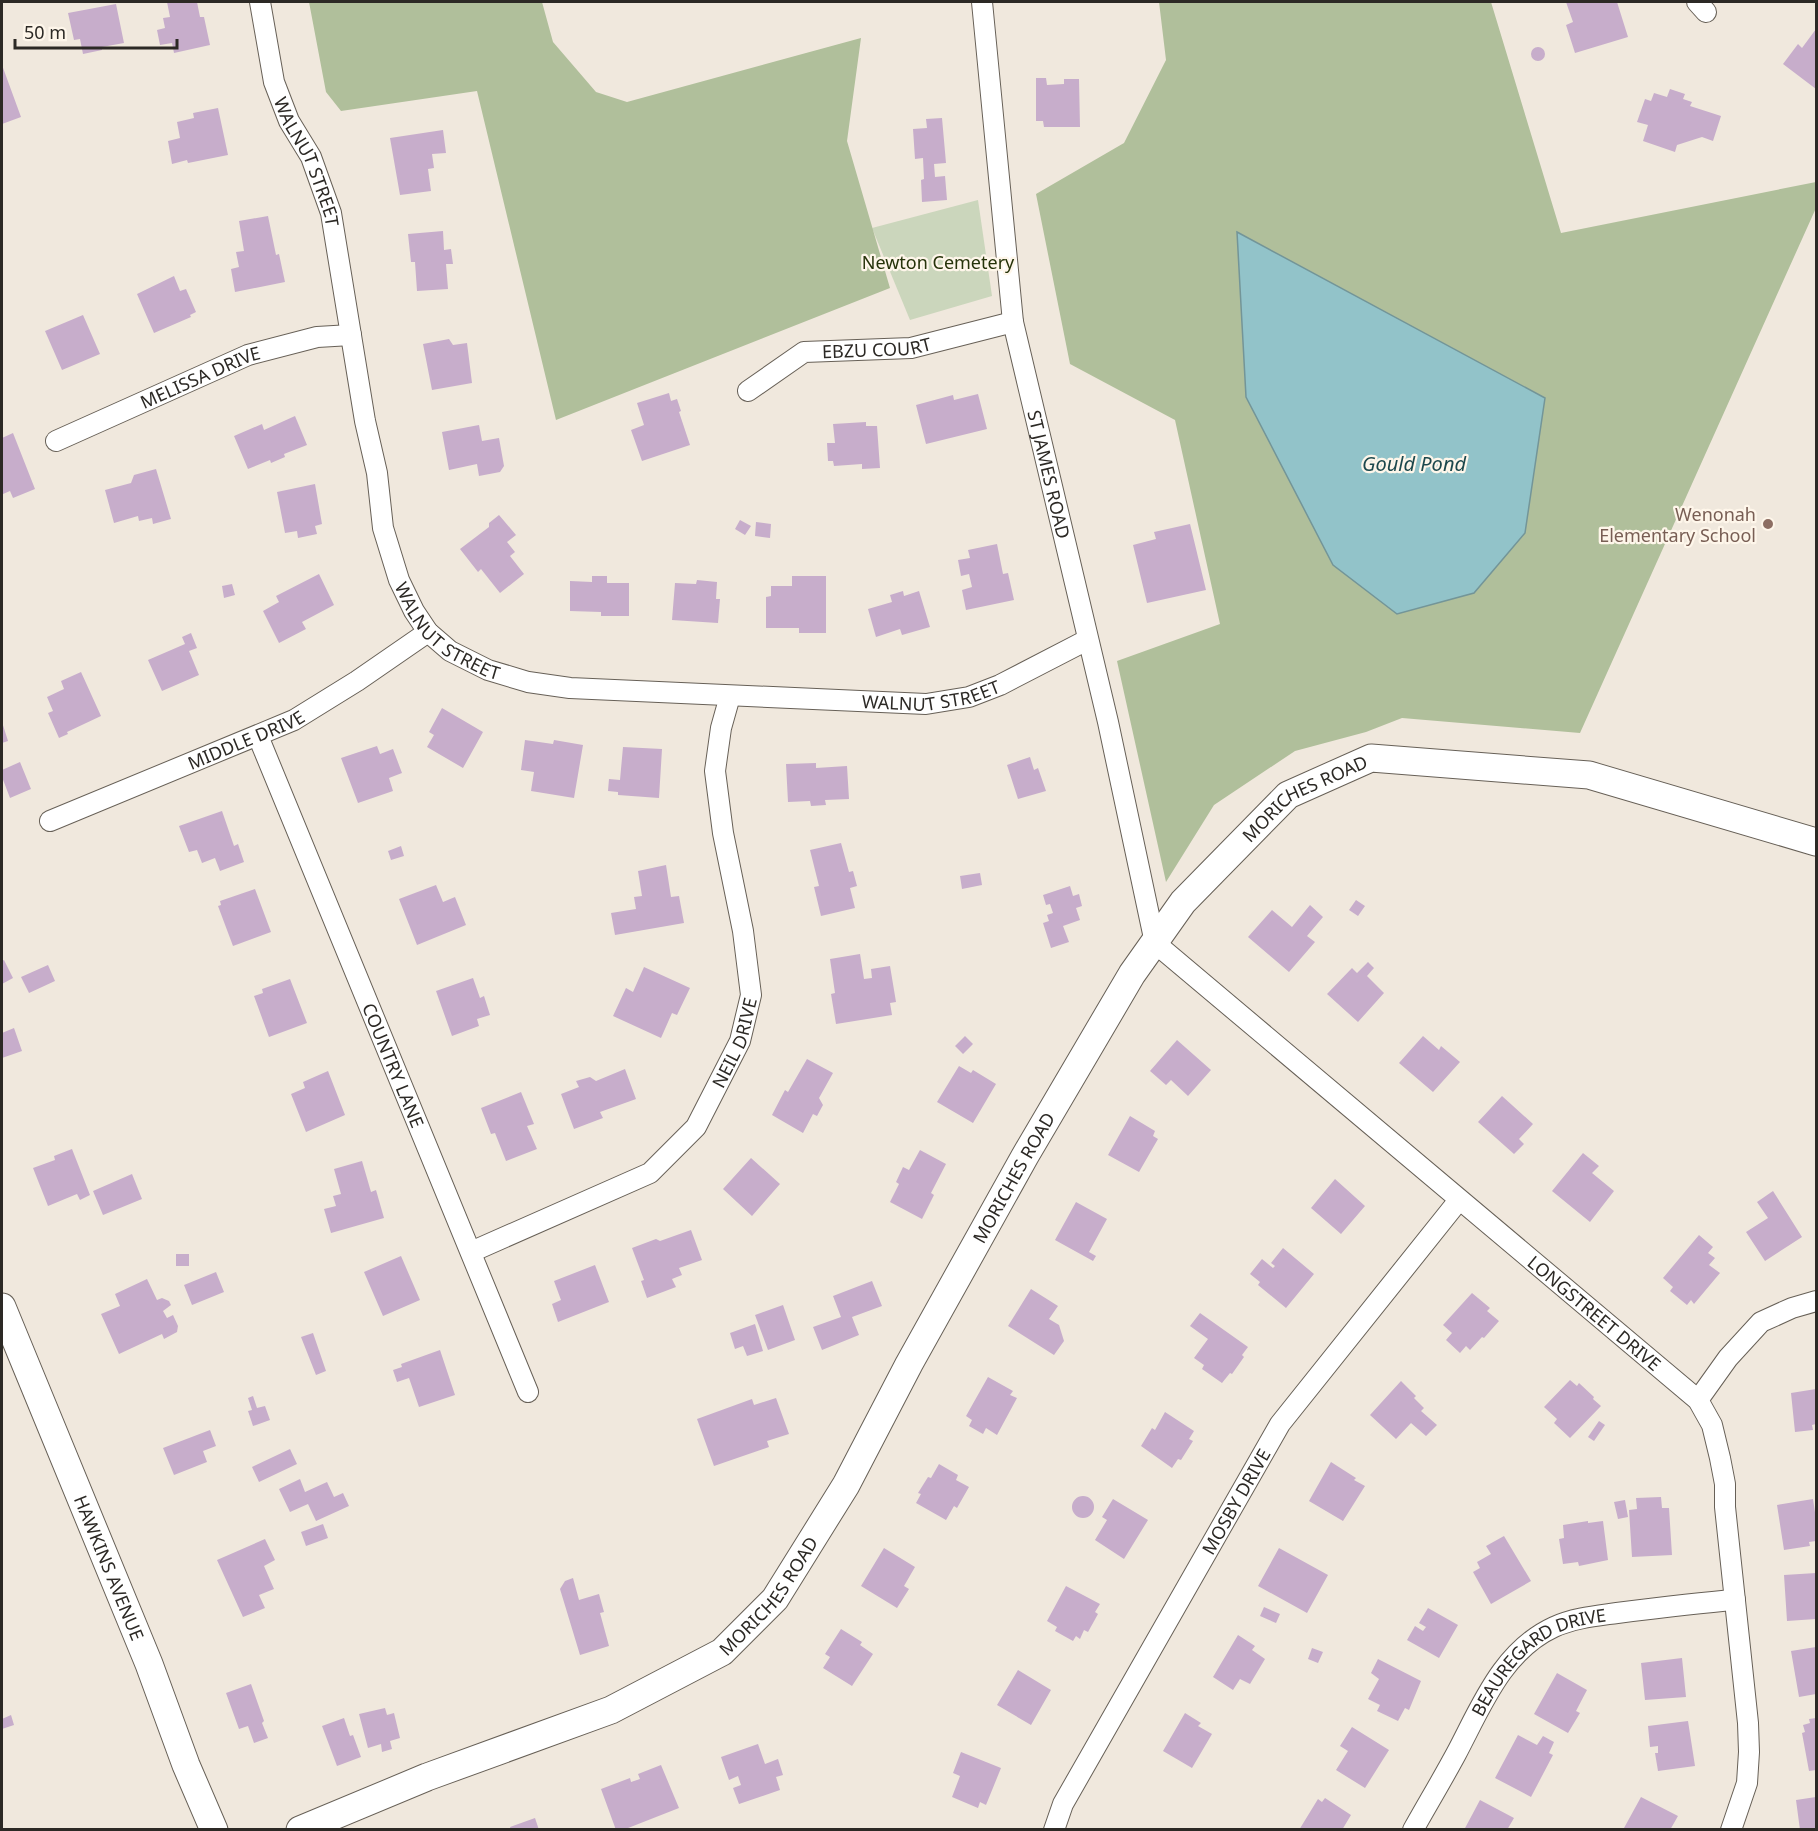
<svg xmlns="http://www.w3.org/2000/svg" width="1818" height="1831" viewBox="0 0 1818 1831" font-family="'Noto Sans',sans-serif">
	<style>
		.green { fill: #cbd6bc }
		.forest { fill: #b0bf9b }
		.water { fill: #92c3c9; stroke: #739598; stroke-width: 1.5 }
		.building { fill: #c7adcb }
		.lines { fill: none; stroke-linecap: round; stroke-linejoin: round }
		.street-casing { stroke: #676057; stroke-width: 22 }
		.secondary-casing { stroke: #676057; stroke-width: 29 }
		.street { stroke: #fff; stroke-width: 20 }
		.secondary { stroke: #fff; stroke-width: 27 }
		.education-dot { fill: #8d6e63; stroke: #fef6ea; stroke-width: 2 }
		.labels { text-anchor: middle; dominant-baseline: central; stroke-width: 4.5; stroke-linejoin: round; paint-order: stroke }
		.street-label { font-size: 18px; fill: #2c2925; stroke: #fef6ea }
		.park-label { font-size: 18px; fill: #26330a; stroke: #fef6ea }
		.education-label { font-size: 18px; fill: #785e54; stroke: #fef6ea; text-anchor: end }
		.water-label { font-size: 20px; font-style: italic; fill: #1c484d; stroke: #fef6ea }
	</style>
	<rect width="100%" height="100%" fill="#f0e8dd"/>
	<path class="green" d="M978,200L992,296L910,320L872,228Z"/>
	<path class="forest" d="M309,2H542L553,42L596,92L627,102L861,38L847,141L890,288L556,420L477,91L341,111L326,92Z
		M1159,2H1491L1561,233L1816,182V208L1580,733L1402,718L1366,732L1295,751L1214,805L1166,882L1117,661L1220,624L1175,420L1070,364L1036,194L1124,143L1166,60Z"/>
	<path class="water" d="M1237,232L1545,398L1525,533L1474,593L1397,614L1333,565L1246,397Z"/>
	<path class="building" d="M167,2H197L200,17H204L210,45L174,53L172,43L160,45L157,30L165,28L163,18L170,17Z
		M1566,2H1617L1628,37L1575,53L1566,25L1573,22Z
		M116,4L124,43L102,47V50L83,54L80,39L74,40L68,13Z
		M1816,29V89L1783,64L1798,44L1802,48Z
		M1531 54a7 7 0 1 1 14 0a7 7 0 1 1-14 0Z
		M2,65L21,117L2,124Z
		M1036,78H1046L1047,85L1064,84V79H1079L1080,127H1044L1043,121H1036Z
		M1670,89L1685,94L1683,99L1692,102L1690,106L1721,116L1713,141L1702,137L1677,145L1675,152L1643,141L1648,125L1637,122L1645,99L1651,101L1654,93L1667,97Z
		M218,108L228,155L188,163L187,160L172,164L168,141L180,138L177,122L194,118L193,113Z
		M942,118L946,163L934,164L935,177L945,176L947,200L922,202L921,180L924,179L923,158L915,159L913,129L927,128L926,119Z
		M443,130L446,153L432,154L434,168L428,169L431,191L400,195L390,138Z
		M268,216L276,255L279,254L285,282L235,292L231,269L239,267L236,252L244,251L239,221Z
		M443,231L444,250L451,249L453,264H446L448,289L417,291L415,262H411L408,234Z
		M174,276L180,291L186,289L196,312L190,315L191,317L154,333L137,294Z
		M83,315L100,354L62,370L45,331Z
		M449,339L453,345L467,343L472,383L432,390L423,344Z
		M669,393L671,401L677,399L681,411L679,412L690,445L642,461L631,430L644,425L637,403Z
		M978,394L987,429L926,444L916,405L953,395L954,400Z
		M295,416L307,445L284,454L285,457L271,463L270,460L248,469L234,436L262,424L264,430Z
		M866,422V426H877L880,468L862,469V464L834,466L833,461H828L827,443H835L833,424Z
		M479,425L482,441L499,438L504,466L500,472L479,476L477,464L449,470L442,432Z
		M13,433L35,489L13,498L10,491L3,494L2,492V438Z
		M156,469L171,519L153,524L152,518L139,521L138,516L114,523L105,490L131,483L134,475Z
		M315,484L322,524L315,526L317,534L298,538L297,531L285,533L277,492Z
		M499,515L516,535L507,542L515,552L510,556L524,574L500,593L481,569L478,572L460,549L489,527V523Z
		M740,520L751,526L745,535L735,529Z
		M756,522L771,524L770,538L755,536Z
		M1190,524L1206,590L1147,603L1133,545L1156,539L1154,532Z
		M997,544L1003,574L1008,573L1014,600L966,610L962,590L972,587L969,574L961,576L958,560L970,558L968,550Z
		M319,574L334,605L302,622L306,629L279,643L263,611L279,602L276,596Z
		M592,576H607V583H629V616H601V612L570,611V581L592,582Z
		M792,576H826V633H799V628H766V597L771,596V586H792Z
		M697,580L717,582L716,599H720L718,623L672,620L675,583L696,584Z
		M232,584L235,595L224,598L222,586Z
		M903,591L904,596L919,591L930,627L902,635L900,629L876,637L868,609L892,602L890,595Z
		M191,633L197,648L189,651L199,675L162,691L148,660L185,644L182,637Z
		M81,672L101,716L67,732L68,734L59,738L48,713L53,711L47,697L64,689L61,681Z
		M442,708L483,732L463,768L427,747L434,735L429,732Z
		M2,722L8,741L2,743Z
		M525,740L553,744L554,740L583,745L574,798L531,791L534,772L521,770Z
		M377,746L380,754L393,749L402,773L389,778L393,791L358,803L341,758Z
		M623,747L662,749L659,798L618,795V792L608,791L609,779L620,780Z
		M1030,757L1034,770L1038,768L1046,791L1018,799L1007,765Z
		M20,762L31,789L10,798L2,777V770Z
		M816,763V768L847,766L849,799L825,800L826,805L811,806L810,801L788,802L786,764Z
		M222,811L234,846L238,844L244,862L220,871L215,858L202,863L197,850L189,852L179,826Z
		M841,843L849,872L853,871L857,886L850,888L855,908L821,916L814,887L819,886L810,850Z
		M401,846L404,856L391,860L388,851Z
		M666,865L671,897L679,896L684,923L615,935L611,913L636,909L634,897L642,896L638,871Z
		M980,873L982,885L962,889L960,876Z
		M436,885L443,902L455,897L466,925L417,945L399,899Z
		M1070,886L1073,896L1079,894L1082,906L1076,908L1080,920L1063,926L1069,942L1051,948L1043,923L1049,921L1047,915L1053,913L1050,904L1046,905L1043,895Z
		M255,889L271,932L233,946L218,906L221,905L220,901Z
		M1356,900L1365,906L1358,916L1349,910Z
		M1310,905L1323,917L1307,936L1315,942L1289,972L1248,937L1272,910L1292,927Z
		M860,954L864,979L872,978L871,969L890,966L896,1002L890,1003L892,1015L836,1024L831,994L835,993L830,959Z
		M4,960L13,978L2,984V961Z
		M1368,962L1374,968L1367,976L1384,993L1358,1022L1327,994L1352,968L1357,973Z
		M48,965L55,981L29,993L21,977Z
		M644,967L690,988L677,1015L672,1013L661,1038L613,1016L626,988L633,992Z
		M473,978L480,998L484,996L490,1015L477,1019L479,1026L452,1036L436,991Z
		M290,979L307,1023L269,1037L254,996L263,993L262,989Z
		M14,1028L22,1051L2,1058V1033Z
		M965,1036L973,1044L963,1054L955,1046Z
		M1423,1036L1439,1050L1441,1046L1460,1062L1433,1092L1399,1063Z
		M1177,1040L1211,1070L1188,1096L1171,1080L1166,1085L1150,1071Z
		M807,1059L833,1073L819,1098L823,1105L817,1116L813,1114L803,1133L772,1115L785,1090L788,1092Z
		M959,1066L971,1073L973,1070L996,1084L973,1123L937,1102Z
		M625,1069L636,1099L600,1112L603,1118L574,1129L561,1094L579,1087L576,1081L590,1077L596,1081Z
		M328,1071L345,1115L306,1132L291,1094L305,1088L303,1082Z
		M521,1092L534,1124L527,1126L537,1149L506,1161L495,1133L491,1134L481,1108Z
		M1502,1096L1533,1124L1519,1139L1524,1144L1514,1154L1478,1122Z
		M1130,1116L1155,1131L1153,1136L1158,1139L1139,1172L1108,1155Z
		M72,1149L90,1195L80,1200L77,1194L48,1206L33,1168L55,1160L54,1156Z
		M920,1150L946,1164L931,1193L934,1195L922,1219L890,1202L899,1184L896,1182L903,1167L909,1170Z
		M1583,1153L1599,1166L1592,1173L1614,1191L1590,1222L1552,1191Z
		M751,1158L780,1184L752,1216L723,1189Z
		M362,1161L371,1192L376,1190L384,1218L331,1233L324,1209L336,1206L333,1196L341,1194L334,1169Z
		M132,1174L142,1199L103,1215L93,1191Z
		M1335,1179L1365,1206L1341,1234L1311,1208Z
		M1773,1191L1802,1237L1765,1261L1746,1232L1768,1218L1757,1202Z
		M1076,1202L1107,1219L1089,1252L1096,1256L1093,1261L1055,1240Z
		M691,1230L702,1260L679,1268L682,1275L672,1279L676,1287L647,1298L641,1281L644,1280L632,1248L656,1239L660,1241Z
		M1699,1235L1713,1247L1708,1253L1715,1258L1709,1265L1720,1273L1694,1304L1691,1300L1687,1305L1670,1291L1673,1287L1663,1278Z
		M1283,1248L1314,1274L1286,1308L1258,1285L1260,1282L1250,1274L1262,1259L1273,1268L1275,1266L1271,1263Z
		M176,1254H189V1266H176Z
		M401,1256L420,1300L383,1316L364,1272Z
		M595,1265L609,1302L558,1322L552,1304L561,1300L554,1281Z
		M216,1272L224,1292L192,1305L184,1285Z
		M147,1279L157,1300L162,1298L169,1301L171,1305L163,1311L167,1318L173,1315L178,1326L177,1332L164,1339L162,1334L119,1354L101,1314L120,1306L115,1294Z
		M872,1281L882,1306L852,1317L859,1335L822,1350L813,1327L841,1317L833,1296Z
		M1031,1289L1058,1306L1049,1319L1059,1325L1064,1341L1054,1355L1008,1326Z
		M1472,1293L1490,1308L1487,1311L1499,1321L1484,1338L1482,1337L1470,1350L1466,1346L1460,1353L1446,1340L1452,1333L1443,1325Z
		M783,1305L795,1340L768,1350L755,1315Z
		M1200,1313L1248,1347L1242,1355L1244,1357L1232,1374L1230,1373L1222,1383L1202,1369L1204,1365L1194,1358L1208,1339L1190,1326Z
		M755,1324L763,1351L747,1356L743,1346L735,1349L730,1333Z
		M313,1333L326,1371L316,1375L301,1337Z
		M440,1350L455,1395L419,1407L409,1378L397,1382L393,1370L402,1367L401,1364Z
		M988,1377L1013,1391L1010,1395L1017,1398L997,1435L986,1428L983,1434L969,1426L972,1420L966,1416Z
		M1570,1380L1577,1386L1579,1383L1594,1397L1593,1399L1601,1406L1570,1438L1554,1423L1557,1419L1544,1407Z
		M1401,1381L1416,1396L1414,1398L1424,1408L1421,1411L1437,1425L1426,1436L1411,1423L1396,1439L1370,1415Z
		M1816,1389V1424L1812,1425L1813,1430L1795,1432L1791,1393Z
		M253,1396L257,1408L265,1406L270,1420L253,1426L248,1411L252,1410L248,1398Z
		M776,1398L789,1434L767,1441L769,1447L714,1466L697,1419L752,1399L754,1405Z
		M1165,1412L1194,1431L1189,1439L1193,1441L1181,1460L1178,1459L1172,1468L1141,1446L1152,1428L1155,1430Z
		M1599,1421L1605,1425L1594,1441L1588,1437Z
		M210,1430L216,1446L203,1451L207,1462L174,1475L163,1448Z
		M290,1449L297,1464L259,1482L252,1467Z
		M1331,1462L1356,1478L1354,1480L1365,1486L1343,1521L1309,1501Z
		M939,1464L958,1475L956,1480L969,1487L957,1508L954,1506L946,1520L916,1503L921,1494L918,1493L928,1477L931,1478Z
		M300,1479L305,1492L327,1482L334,1497L343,1493L349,1506L316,1521L308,1504L290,1512L279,1489Z
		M1072 1507a11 11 0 1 1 22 0a11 11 0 1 1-22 0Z
		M1661,1497L1662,1508H1669L1672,1555L1632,1557L1629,1510L1637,1509L1636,1498Z
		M1113,1499L1148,1520L1124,1559L1095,1540L1107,1520L1102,1517Z
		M1813,1499L1816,1519V1541L1809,1542L1810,1546L1784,1550L1777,1505Z
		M1625,1500L1628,1517L1618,1519L1614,1502Z
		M1588,1521V1523L1603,1521L1608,1560L1579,1566L1578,1562L1563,1564L1559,1539L1564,1538L1563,1525Z
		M323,1524L328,1538L306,1546L301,1532Z
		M1504,1536L1531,1581L1491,1604L1473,1572L1480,1568L1477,1562L1491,1554L1486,1546Z
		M265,1539L275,1560L264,1566L274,1589L259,1595L265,1608L243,1617L217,1560Z
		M884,1548L915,1567L904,1586L909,1589L897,1608L861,1586Z
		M1279,1548L1328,1575L1307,1613L1258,1586Z
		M1816,1573V1619L1787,1621L1784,1575Z
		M573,1578L579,1600L599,1594L604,1612L600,1613L609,1646L580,1655L560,1589L565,1581Z
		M1066,1586L1100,1604L1095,1612L1098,1614L1088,1632L1084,1630L1080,1639L1076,1636L1073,1641L1055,1631L1057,1627L1047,1621Z
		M1264,1607L1280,1614L1276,1623L1260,1616Z
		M1428,1608L1458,1625L1439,1658L1407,1640L1415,1626L1423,1631L1426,1627L1419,1623Z
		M841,1629L862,1642L860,1645L873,1654L852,1686L823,1668L830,1657L825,1654Z
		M1238,1635L1255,1646L1252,1650L1265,1659L1250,1684L1240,1679L1233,1690L1213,1677Z
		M1816,1647V1694L1799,1697L1791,1651Z
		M1312,1648L1323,1652L1318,1663L1308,1659Z
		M1682,1658L1686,1697L1645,1700L1641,1663Z
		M1378,1659L1421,1681L1409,1710L1405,1708L1398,1721L1377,1711L1380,1705L1368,1699L1379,1679L1371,1673Z
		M1018,1670L1051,1690L1031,1725L997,1705Z
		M1557,1673L1587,1690L1576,1711L1580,1713L1568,1733L1534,1714Z
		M251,1684L264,1721L262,1723L268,1738L254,1743L248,1726L239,1729L226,1693Z
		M385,1708L387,1715L394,1713L400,1738L390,1741L392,1749L382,1752L381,1744L368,1748L359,1714Z
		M1185,1713L1201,1723L1198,1726L1212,1734L1192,1768L1163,1751Z
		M11,1715L14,1725L2,1729V1719Z
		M344,1718L350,1736L353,1735L361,1757L337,1766L322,1726Z
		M1816,1718V1770L1809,1771L1802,1733L1805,1732L1803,1725L1810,1723L1809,1719Z
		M1688,1721L1695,1766L1658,1771L1655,1753H1658V1746L1650,1747L1648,1726Z
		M1352,1727L1389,1750L1365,1788L1336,1770L1348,1751L1340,1746Z
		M1518,1735L1537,1745L1543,1736L1554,1742L1549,1753L1553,1755L1531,1797L1495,1778Z
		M758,1744L765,1764L778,1759L783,1775L776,1777L780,1790L739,1804L733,1788L741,1785L738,1776L729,1780L721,1757Z
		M961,1752L1001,1768L986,1805L980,1802L978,1808L952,1797L960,1776L953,1773Z
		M661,1765L679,1808L623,1830H616L601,1789L630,1778L631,1782L640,1779L638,1774Z
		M1641,1797L1678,1816L1670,1830L1624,1828Z
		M1816,1797V1830H1800L1796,1800Z
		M1325,1798L1351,1815L1342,1830H1299L1318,1799L1322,1802Z
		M1480,1800L1514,1818L1507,1830H1464Z
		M535,1818L539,1830H511L510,1827Z"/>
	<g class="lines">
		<defs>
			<g id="street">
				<path id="s1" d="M260,2L274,82L289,121L311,157L331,213L365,421L377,473L383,528L399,580L414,611L428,632L450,651L488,670L528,682L570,688L926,704L969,697L1000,685L1087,640"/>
				<path id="s2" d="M982,2L1013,322L1108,722L1155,943L1698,1400L1712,1425L1720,1458L1725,1484V1507L1748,1723L1749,1752L1747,1783L1731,1830"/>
				<path d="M1697,2L1706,12"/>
				<path id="s3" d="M748,391L804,352L911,348L1013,322"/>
				<path id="s4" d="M56,441L248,355L317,337L351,335"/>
				<path id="s5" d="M258,736L528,1392"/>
				<path id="s6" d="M50,821L294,720L357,681L428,632"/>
				<path id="s7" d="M471,1252L650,1173L696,1127L740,1041L751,995L743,931L723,833L715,771L721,728L730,696"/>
				<path d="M1698,1400L1728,1358L1761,1322L1792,1308L1816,1301"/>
				<path id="s8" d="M1054,1830L1063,1804L1280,1424L1459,1200"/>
				<path id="s9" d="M1413,1830C1427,1805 1442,1780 1456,1754C1481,1707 1502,1651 1554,1627C1574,1618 1596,1616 1617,1613C1656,1608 1695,1603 1735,1600"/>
			</g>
			<g id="secondary">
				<path id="s10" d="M2,1307L149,1664L186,1765L214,1830"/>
				<path id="s11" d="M300,1830L427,1777L611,1710L722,1652L775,1599L846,1485L909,1364L1025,1156L1132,974L1183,902L1288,795L1371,758L1589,775L1816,842"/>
			</g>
		</defs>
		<use href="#street" class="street-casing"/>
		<use href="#secondary" class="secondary-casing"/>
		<use href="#street" class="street"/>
		<use href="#secondary" class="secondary"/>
	</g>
	<circle class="education-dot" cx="1768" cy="524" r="6"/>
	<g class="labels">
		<g class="street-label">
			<text stroke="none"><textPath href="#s1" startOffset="168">WALNUT STREET</textPath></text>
			<text stroke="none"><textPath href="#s3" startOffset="141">EBZU COURT</textPath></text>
			<text stroke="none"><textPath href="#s4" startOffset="158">MELISSA DRIVE</textPath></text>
			<text stroke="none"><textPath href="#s2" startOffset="478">ST JAMES ROAD</textPath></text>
			<text stroke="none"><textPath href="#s1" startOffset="672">WALNUT STREET</textPath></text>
			<text stroke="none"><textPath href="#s1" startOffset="1176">WALNUT STREET</textPath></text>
			<text stroke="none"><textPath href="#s6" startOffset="212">MIDDLE DRIVE</textPath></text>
			<text stroke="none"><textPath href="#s11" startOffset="1504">MORICHES ROAD</textPath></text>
			<text stroke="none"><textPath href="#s7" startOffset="354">NEIL DRIVE</textPath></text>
			<text stroke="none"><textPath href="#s5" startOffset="356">COUNTRY LANE</textPath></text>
			<text stroke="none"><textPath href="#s11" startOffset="1018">MORICHES ROAD</textPath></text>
			<text stroke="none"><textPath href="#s2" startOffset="1533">LONGSTREET DRIVE</textPath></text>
			<text stroke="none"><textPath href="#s8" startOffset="376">MOSBY DRIVE</textPath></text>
			<text stroke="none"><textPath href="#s10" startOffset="282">HAWKINS AVENUE</textPath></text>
			<text stroke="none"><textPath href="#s11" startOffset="532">MORICHES ROAD</textPath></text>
			<text stroke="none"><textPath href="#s9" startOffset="218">BEAUREGARD DRIVE</textPath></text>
		</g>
		<g class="park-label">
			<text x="938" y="262">Newton Cemetery</text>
		</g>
		<g class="education-label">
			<text x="1756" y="514">Wenonah<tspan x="1756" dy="21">Elementary School</tspan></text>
		</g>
		<g class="water-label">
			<text x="1414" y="463">Gould Pond</text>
		</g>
	</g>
	<rect width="1818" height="1831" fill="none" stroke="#2c2925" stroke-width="6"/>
	<path d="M15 39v9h162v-9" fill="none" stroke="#2c2925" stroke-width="3"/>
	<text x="24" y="39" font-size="18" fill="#2c2925" stroke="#fef6ea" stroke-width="4.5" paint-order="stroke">50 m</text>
</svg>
